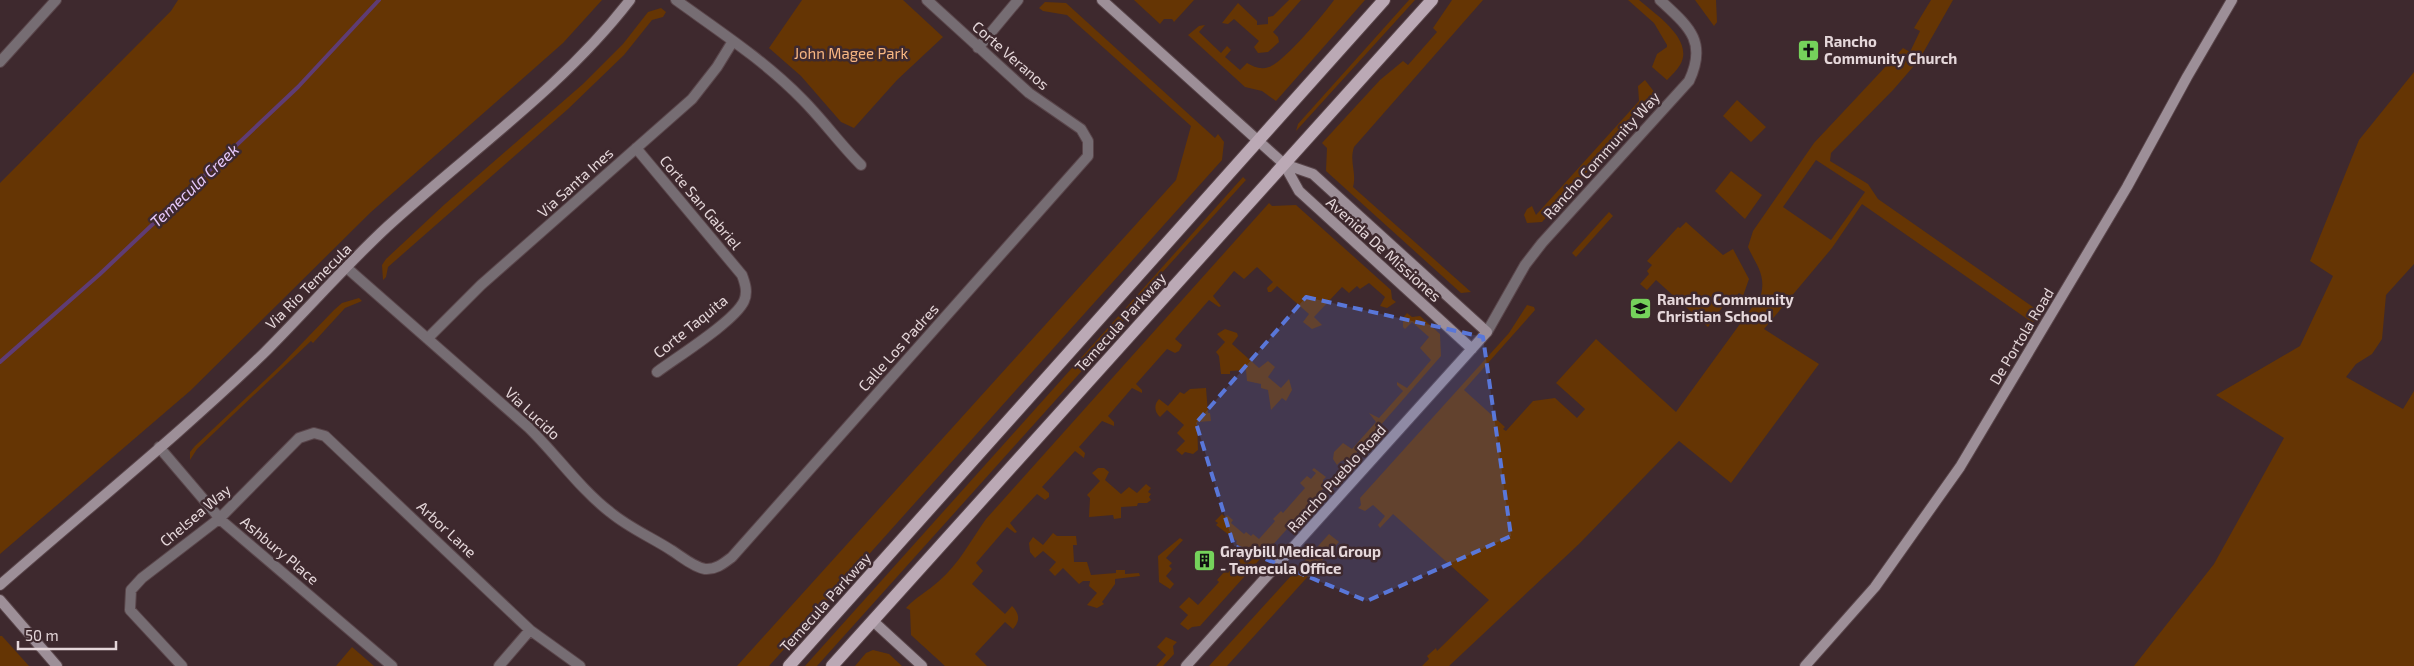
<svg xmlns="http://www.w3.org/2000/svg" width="2414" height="666" viewBox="0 0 2414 666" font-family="'Exo 2',sans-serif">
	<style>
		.green { fill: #653504; fill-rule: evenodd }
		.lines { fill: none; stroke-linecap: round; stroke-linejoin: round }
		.stream { stroke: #5f3c74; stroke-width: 4 }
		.street-casing { stroke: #59454a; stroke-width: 12 }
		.secondary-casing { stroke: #59454a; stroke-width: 12 }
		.primary-casing { stroke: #59454a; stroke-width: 14 }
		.street { stroke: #766d73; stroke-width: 10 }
		.secondary { stroke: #9d8f98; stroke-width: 10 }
		.primary { stroke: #bba9b5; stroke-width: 12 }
		.marked { fill: #5977d9; fill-opacity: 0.2; stroke: #5977d9; stroke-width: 4; stroke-dasharray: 10 6; stroke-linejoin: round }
		.labels { text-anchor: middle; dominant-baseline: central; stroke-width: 5; stroke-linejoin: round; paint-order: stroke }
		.poi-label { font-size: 15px; font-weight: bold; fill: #e5d7da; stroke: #3e292e; text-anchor: start }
		.park-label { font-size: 15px; fill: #f8b682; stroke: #3e292e }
		.street-label { font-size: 15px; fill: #e5d7da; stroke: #3e292e }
		.water-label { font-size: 16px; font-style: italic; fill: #e7c9fc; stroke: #3e292e }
	</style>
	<rect width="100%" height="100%" fill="#3e292e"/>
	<path class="green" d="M178,0H602L563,43L371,212L190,391L0,554V183L171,11Z
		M802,0H903L943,37L897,80L854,128L841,122L801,76L769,48Z
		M1134,0H1194L1174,22L1172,19H1164L1160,24Z
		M1289,0H1301L1273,32L1278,37L1279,42L1268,52L1258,53L1254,47L1259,41L1234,19L1228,24L1222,23L1238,3L1257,21V25L1268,24V17L1273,16Z
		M1334,0H1365L1276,101L1262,91L1245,87L1188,35L1199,26L1205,25L1199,32L1221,53L1227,46L1231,50L1225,57L1240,70L1247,63C1254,67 1261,70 1269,67C1284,62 1324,14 1334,0Z
		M1409,0H1415L1296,131L1298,124Z
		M1452,0H1483L1354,147C1349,162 1357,173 1353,187L1471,292L1461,293L1326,171L1327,148L1322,143L1380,80L1403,61L1408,65L1437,32L1433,28Z
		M1628,0H1639C1655,14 1695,40 1680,65C1677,70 1672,75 1667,80L1652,67L1657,54L1667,47V45L1654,23Z
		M1695,0H1716L1717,22L1714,26Z
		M1931,0H1953L1919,60L1893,90L1831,153L1830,161L1868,184L1878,199L2040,312L2033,323L1862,204L1832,248L1764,329L1819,364L1731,483L1679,441L1579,544L1449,666H1422L1429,659L1427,656L1436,648L1437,651L1489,600L1393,514L1380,528L1378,525L1385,516L1373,505L1365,511L1358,508L1361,505L1360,498L1509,333L1527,305L1534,307L1535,310L1464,390L1505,427L1503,429L1506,431L1533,401L1555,398L1577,418L1585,409L1556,383L1596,339L1676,412L1761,295C1766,274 1756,265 1748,247L1753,231L1814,143L1903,48L1910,52L1920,31L1914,28ZM1816,160L1865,192L1831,240L1783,207Z
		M1045,2L1066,3L1215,138L1218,134L1224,142L1222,160L769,666H737L1176,180L1191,126L1067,15L1043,11L1039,8Z
		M661,8L666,12L663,17L652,20L624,55L568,109L388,267L386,277L383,280L382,265L386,259L445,204L583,84L623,44L648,12Z
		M2414,72V264L2386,295L2382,339L2372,354L2356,364L2346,377L2403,409L2414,391V666H2134L2214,564L2284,438L2216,395L2300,346L2333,276L2310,261L2359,140Z
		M1645,80L1655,93L1652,100L1542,222L1527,223L1524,215L1527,209L1532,206L1536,215L1639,101L1638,86Z
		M1737,100L1766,127L1751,142L1723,116Z
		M1731,171L1762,195L1745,219L1715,191Z
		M1243,177L1246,180L1149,287L1106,344L817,666H805Z
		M1269,203L1272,206L1296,205L1391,290L1392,299L1396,302L1387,308L1380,306L1385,297L1369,283L1360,289L1357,286L1349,293L1342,287L1314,317L1322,325L1312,329L1303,322L1309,314L1277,286L1271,292H1268L1267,288L1273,282L1257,267L1244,279L1234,271L1213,296L1221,306L1219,307L1209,300L1175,339L1182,345L1179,351L1175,353L1167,349L1136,384L1142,390V393L1132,388L1108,416L1114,422V426L1102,421L1079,447L1085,453L1084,458L1075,451L1042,487L1049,493V497L1045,500L1037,494L1010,523L1017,532L1015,533L1007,527L976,563L983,571L972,584L1005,614L1012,606C1020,614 1020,621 1013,629L1005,622L975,654L987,666H945L911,635L910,610L906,608C916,597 928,591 939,581C959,564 971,540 986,519Z
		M1609,212L1613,216L1576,257L1572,253Z
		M1686,222L1723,255L1733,249L1749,279L1743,296L1739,293L1733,300L1729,298L1708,327L1656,280L1647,290L1640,284L1649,274L1647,271L1652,265L1647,261L1678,227L1680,228Z
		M359,298L362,301L345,308L313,343L311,341L197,449L190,460V452L195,446L282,364L334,310L342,303Z
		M1407,313L1412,317L1420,316L1440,334L1441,356L1352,458L1341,461L1337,465L1333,459L1334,452L1343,443L1352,449L1376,422L1369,413L1379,418L1403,391L1397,385V382L1407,388L1431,360L1420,348L1429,337L1412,322L1405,329L1403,327V318Z
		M1225,329L1237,333L1238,336L1232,344L1259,368L1268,361L1275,367L1268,377L1281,388L1289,379L1292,390L1286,401L1282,398L1271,410L1268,390L1261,388V384L1247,381L1246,370L1230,371V374H1221L1219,356L1216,352L1225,342L1217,334Z
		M1206,388L1208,413H1210L1211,421L1197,422L1198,450L1193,454L1185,452L1182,455L1176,450L1185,441L1177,433L1184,425L1167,410L1160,417C1154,412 1154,404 1159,399L1168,406L1180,392L1184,394L1190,389Z
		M1098,468H1104L1109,472L1105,480L1121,494L1129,487L1137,493L1146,484L1151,488L1148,492L1151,494L1149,497L1151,500L1147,503H1138L1137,506L1121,507V518L1114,519L1113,515L1089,517L1090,498L1087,495L1100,481L1092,473Z
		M1314,468L1326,477L1323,480V489L1200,626L1192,627L1188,630L1180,624L1188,615L1179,607L1189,597L1198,605L1219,582L1217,580L1225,571L1228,573L1244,555L1239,550L1241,548L1236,543L1237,541L1216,525L1218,523L1215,521L1222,514L1225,517L1227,515L1233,520L1231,523L1244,534L1246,532L1251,536L1253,534L1259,539L1275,521L1273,519L1281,511L1283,513L1305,488L1300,483L1307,476L1311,479L1316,473L1312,470Z
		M1053,533L1057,536H1076L1077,545H1073L1074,562H1087L1091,575L1116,573V570H1125V574L1139,573L1140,576L1115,579V584L1102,602L1104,604L1097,608L1087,605L1097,593L1089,586L1090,581H1083L1079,584L1063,568L1055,576L1049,570L1056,562L1043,551L1035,558L1030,552L1029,543L1033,537L1043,545Z
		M1329,534L1339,542L1227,666H1209Z
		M1180,538L1183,540L1166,558L1172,563L1169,566L1172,569L1166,576L1174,584L1170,589L1159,582L1158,556Z
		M0,636H2L29,666H0Z
		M1166,637L1177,642L1173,646L1174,654L1163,666H1156L1166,655L1157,647Z
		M352,647L374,666H336Z
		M873,650L889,654L902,666H855L866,653Z"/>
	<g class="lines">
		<path class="stream" d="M0,362L100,274L298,87L379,0"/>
		<defs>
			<path id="street" d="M676,0C719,31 765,61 802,99C823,120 840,144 861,165
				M978,48L1018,0
				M0,62L56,0
				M636,148L742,275C745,283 748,292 744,301C735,321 677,357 657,372
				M347,268L528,427C556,454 579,488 610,512C629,528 651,537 671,550C681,556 693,567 705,569C716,570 724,563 732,557L1088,156V141L1081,129L1029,93L927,0
				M1487,332L1525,265L1542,243L1689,81C1708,41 1688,26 1660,0
				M428,338L481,285L692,99L717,67L733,41
				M159,447L222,521L392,666
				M182,666L130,610L131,590L142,578L220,518L299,438L314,433L325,436L530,630L580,666
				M499,666L530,630"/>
			<path id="secondary" d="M1102,0L1284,164L1313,174L1487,332L1186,666
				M1284,164L1299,191L1472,349
				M0,585C88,508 179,435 263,354C305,312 344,267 387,227C469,152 562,88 630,0
				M0,600L57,666
				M873,621L922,666
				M1805,666L1875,587L1960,467L2127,187L2187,77L2232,0"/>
			<path id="primary" d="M789,666L1384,0
				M832,666L1432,0"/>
		</defs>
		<use href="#street" class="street-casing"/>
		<use href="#secondary" class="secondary-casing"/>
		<use href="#primary" class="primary-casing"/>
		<use href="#street" class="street"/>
		<use href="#secondary" class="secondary"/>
		<use href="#primary" class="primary"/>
	</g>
	<path class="marked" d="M1306,297L1483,337L1511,536L1367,601L1234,546L1196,423Z"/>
	<defs>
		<symbol id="church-square" viewBox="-11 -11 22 22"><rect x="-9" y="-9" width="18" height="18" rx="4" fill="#75d25b" stroke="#3e292e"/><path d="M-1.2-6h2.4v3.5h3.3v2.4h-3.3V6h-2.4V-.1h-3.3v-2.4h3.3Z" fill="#111"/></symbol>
		<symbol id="school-square" viewBox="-11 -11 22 22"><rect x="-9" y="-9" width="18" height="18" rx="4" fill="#75d25b" stroke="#3e292e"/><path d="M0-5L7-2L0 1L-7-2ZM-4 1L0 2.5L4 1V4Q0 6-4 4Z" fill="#111"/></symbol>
		<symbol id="building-square" viewBox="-11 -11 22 22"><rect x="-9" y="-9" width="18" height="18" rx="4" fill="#75d25b" stroke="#3e292e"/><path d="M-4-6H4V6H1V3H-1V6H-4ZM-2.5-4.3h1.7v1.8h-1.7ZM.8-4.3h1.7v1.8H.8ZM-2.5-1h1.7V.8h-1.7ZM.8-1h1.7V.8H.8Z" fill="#111"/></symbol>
	</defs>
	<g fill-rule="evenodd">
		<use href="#church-square" x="1796" y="38" width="25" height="25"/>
		<use href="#school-square" x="1628" y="296" width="25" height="25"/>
		<use href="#building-square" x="1192" y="548" width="25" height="25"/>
	</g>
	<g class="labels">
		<g class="poi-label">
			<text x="1824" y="41">Rancho<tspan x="1824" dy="17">Community Church</tspan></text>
			<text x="1657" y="299">Rancho Community<tspan x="1657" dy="17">Christian School</tspan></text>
			<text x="1220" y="551">Graybill Medical Group<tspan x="1220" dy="17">- Temecula Office</tspan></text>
		</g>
		<g class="park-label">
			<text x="851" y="53">John Magee Park</text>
		</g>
		<g class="street-label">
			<text transform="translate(1011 55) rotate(41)">Corte Veranos</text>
			<text transform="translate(1601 155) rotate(-48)">Rancho Community Way</text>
			<text transform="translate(575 182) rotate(-42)">Via Santa Ines</text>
			<text transform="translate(701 202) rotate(50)">Corte San Gabriel</text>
			<text transform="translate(1384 249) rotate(42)">Avenida De Missiones</text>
			<text transform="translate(308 286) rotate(-45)">Via Rio Temecula</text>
			<text transform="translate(1120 322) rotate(-48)">Temecula Parkway</text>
			<text transform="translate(690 326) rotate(-39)">Corte Taquita</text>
			<text transform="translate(2021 336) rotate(-59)">De Portola Road</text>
			<text transform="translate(898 347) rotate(-48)">Calle Los Padres</text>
			<text transform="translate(533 413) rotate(43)">Via Lucido</text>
			<text transform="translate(1336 478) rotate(-48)">Rancho Pueblo Road</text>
			<text transform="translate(195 515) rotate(-40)">Chelsea Way</text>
			<text transform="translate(447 529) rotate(43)">Arbor Lane</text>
			<text transform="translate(280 550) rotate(40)">Ashbury Place</text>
			<text transform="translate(825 602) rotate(-48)">Temecula Parkway</text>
		</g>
		<g class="water-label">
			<text transform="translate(194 185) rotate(-43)">Temecula Creek</text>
		</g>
	</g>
	<path d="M18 641v8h98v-8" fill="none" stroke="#e5d7da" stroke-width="2.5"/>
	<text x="25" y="641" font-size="15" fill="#e5d7da" stroke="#3e292e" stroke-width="4" paint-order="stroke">50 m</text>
</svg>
